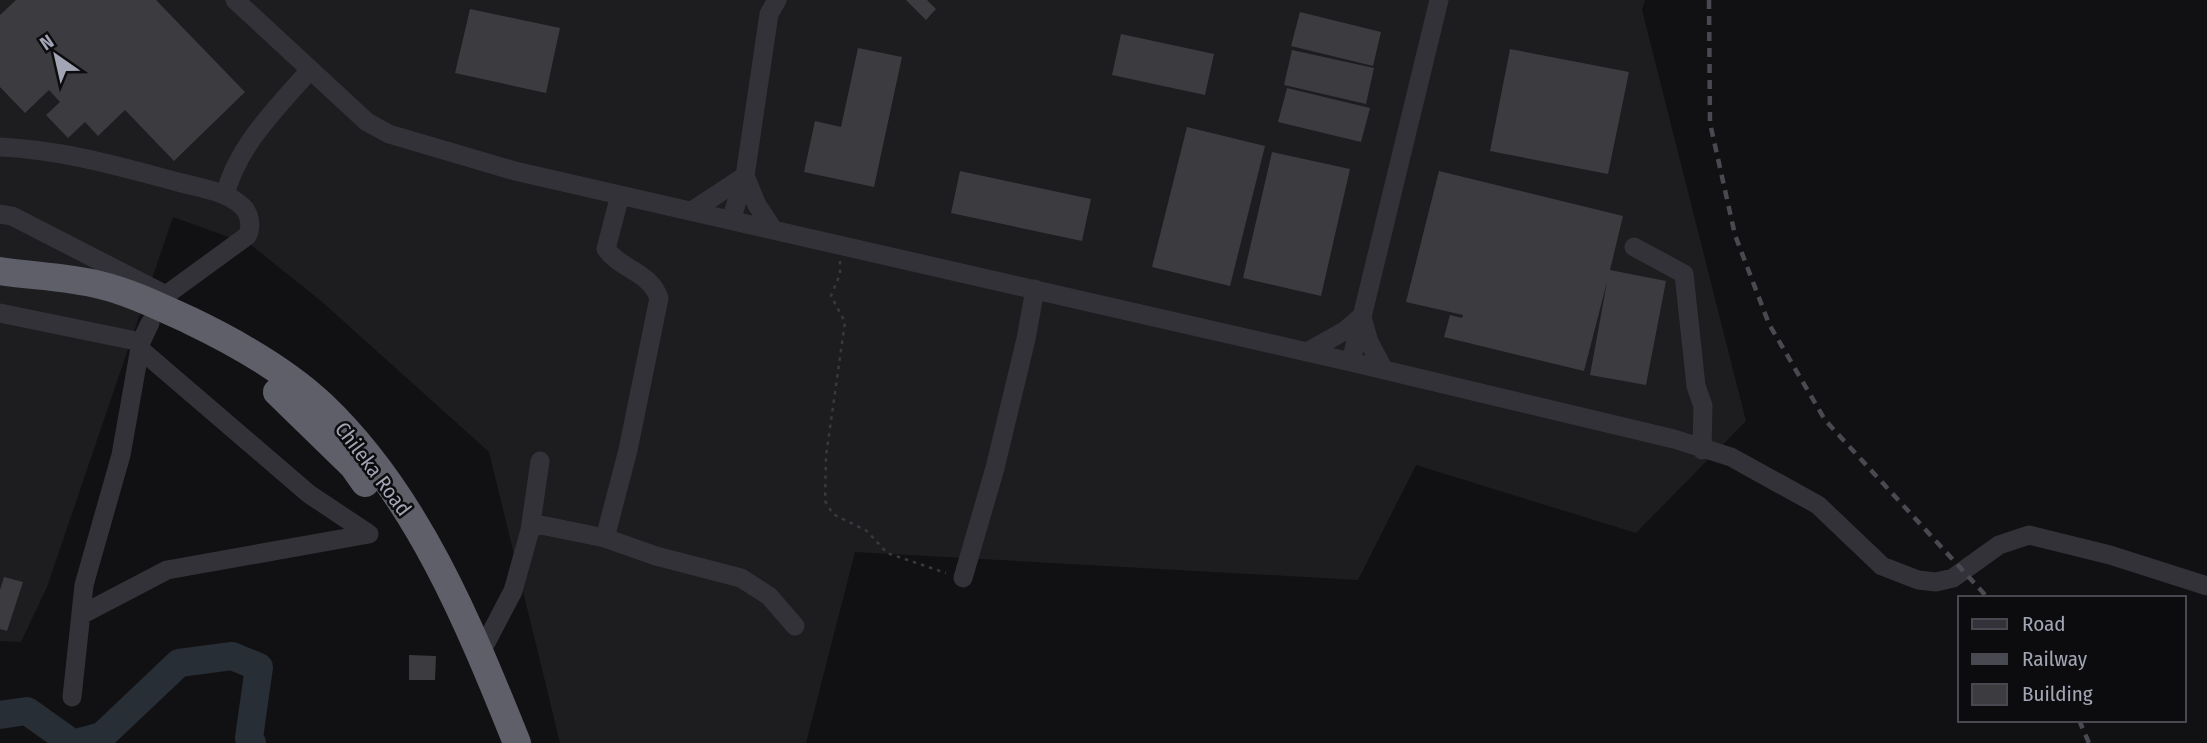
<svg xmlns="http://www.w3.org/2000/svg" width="2207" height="743" viewBox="0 0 2207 743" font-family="'Fira Sans Condensed',sans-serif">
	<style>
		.built { fill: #1d1d20 }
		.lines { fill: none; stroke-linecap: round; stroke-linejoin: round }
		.river { stroke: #272e36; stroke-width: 28 }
		.building { fill: #3b3b40 }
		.path { stroke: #38393f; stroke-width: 2.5; stroke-dasharray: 3.5 5; stroke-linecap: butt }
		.minor { stroke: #323238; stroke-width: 19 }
		.highway { stroke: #5e5f69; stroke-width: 28 }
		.rail { stroke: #494a51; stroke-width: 4.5; stroke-dasharray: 9 7; stroke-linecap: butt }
		.labels { text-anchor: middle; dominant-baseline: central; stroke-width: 5; stroke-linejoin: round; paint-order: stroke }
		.street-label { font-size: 21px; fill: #a2a5b4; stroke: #0c0c0e }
	</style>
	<rect width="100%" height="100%" fill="#111113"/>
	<path class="built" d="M0,0H1645L1642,10L1746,421L1636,533L1416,465L1358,580L855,552L806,743H560L489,452L321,301L251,245L173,217L47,587L21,642L0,641Z"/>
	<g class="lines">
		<path class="river" d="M0,715L27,711L72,743
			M76,743L102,736L179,663L232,656L259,667L249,738L252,743"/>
	</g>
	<path class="building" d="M16,0H156L245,92L174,161L125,110L98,136L85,122L68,138L46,115L60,102L49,90L25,113L0,87V15Z
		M906,0H927L936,9L926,20Z
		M470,9L560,28L546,93L455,73Z
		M1300,12L1381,32L1373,66L1291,46Z
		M1121,34L1214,54L1205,95L1112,75Z
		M858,48L902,57L874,187L804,172L815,121L841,127Z
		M1510,49L1629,72L1608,174L1490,151Z
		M1292,50L1374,68L1366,104L1284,85Z
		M1287,88L1370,108L1361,142L1278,122Z
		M1187,127L1265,146L1230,286L1152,267Z
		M1272,152L1350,169L1321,296L1243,278Z
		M960,171L1091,199L1082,241L951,213Z
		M1439,171L1623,216L1610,270L1666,281L1646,385L1590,375L1607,282L1584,371L1444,337L1450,315L1462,318L1463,315L1406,302Z
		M4,577L23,582L7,631L0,629V590Z
		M409,655L436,656L435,680H409Z"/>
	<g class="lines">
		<path class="path" d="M840,261V274L831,296L845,322L826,456L825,501L833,514L867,531L887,553L946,573"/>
		<path class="minor" d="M235,0L367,122L389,134L515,171L1351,362L1674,439L1731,457L1818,505L1882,566L1918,580L1936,582L1953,578L1999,545L2029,535L2110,555L2207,586
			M0,147C63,150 118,166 178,182C199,188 227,191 243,207C250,214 252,227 247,236L166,295L159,306
			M745,176L757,205L773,229
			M225,195C238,145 276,109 309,71
			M692,211L745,176
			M0,214L12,216L166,295
			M731,220L745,176L769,14L777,0
			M1634,247L1684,274L1696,386L1703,406L1702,450
			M0,313L141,342L150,323
			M1362,317L1369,342L1384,370
			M1307,352L1346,330L1362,316
			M1351,362L1439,0
			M531,523L605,538L656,556L741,578L769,596L795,626
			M605,538L628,450L659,298C649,271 621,270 606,249L620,195
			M963,578L995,468L1026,339L1035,289
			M81,615L167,570L369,534L309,494L140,349
			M480,654L513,591L530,530L540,461
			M72,697L84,585L121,455L141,342"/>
		<path class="highway" d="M0,271C33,276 68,277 100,285C130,292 160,307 189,320C235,342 285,370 322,405C417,495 469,624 517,743
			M277,392L353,466L365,483"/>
		<path class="rail" d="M1709,0L1710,123L1735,235L1769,324L1825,420L1988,598
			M2079,720L2089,743"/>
	</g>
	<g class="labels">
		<g class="street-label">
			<text transform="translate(373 469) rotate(53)">Chileka Road</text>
		</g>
	</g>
	<rect x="1958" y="596" width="228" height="126" fill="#0c0c0e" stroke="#484950" stroke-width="2"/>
	<rect x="1972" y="619" width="35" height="10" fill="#323238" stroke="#484950" stroke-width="2"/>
	<text x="2022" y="631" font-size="21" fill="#a2a5b4">Road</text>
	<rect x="1972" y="654" width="35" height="10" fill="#494a51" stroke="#484950" stroke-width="2"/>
	<text x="2022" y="666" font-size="21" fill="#a2a5b4">Railway</text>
	<rect x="1972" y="684" width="35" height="21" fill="#3b3b40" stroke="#484950" stroke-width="2"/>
	<text x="2022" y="701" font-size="21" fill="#a2a5b4">Building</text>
	<g transform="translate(56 56) rotate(326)" stroke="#0c0c0e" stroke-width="5" paint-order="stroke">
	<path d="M0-5L12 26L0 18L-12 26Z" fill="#a2a5b4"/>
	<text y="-10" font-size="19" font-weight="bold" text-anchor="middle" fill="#a2a5b4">N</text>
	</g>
</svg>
